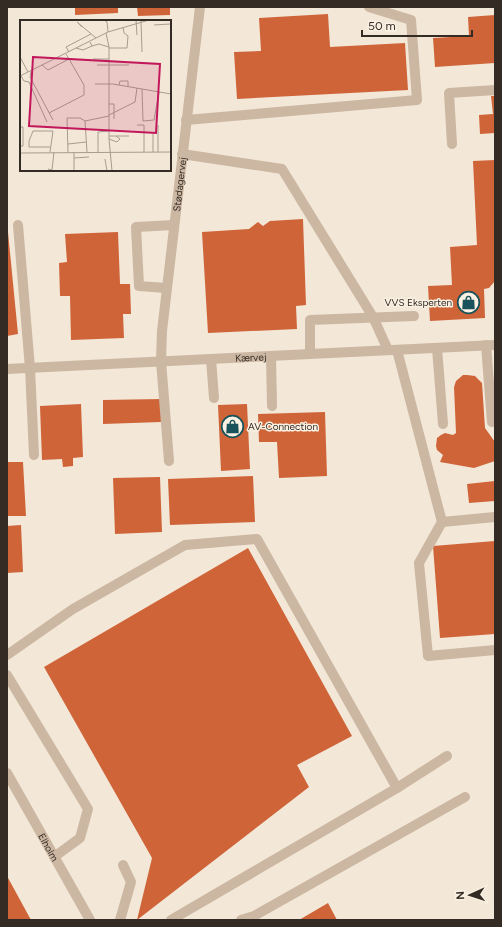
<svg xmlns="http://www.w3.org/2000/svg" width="502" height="927" viewBox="0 0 502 927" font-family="Figtree,sans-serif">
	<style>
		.building { fill: #cf6439 }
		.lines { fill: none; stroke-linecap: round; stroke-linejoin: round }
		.minor { stroke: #cbb7a2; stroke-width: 10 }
		.labels { text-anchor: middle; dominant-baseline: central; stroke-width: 3; stroke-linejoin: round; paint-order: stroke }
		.street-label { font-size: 10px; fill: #352b25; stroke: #faf1e3 }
		.poi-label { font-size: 10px; fill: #352b25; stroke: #faf1e3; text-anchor: end }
		.inset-road { fill: none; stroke: #a79c90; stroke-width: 1 }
		.view { fill: #c2185b; fill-opacity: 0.15; stroke: #c2185b; stroke-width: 2 }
		.inset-edge { fill: none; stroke: #352b25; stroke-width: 2 }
	</style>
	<rect width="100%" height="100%" fill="#f3e7d7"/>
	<path class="building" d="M75,7H118V13L75,15Z
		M137,7H170V15L138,16Z
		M328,14L330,47L405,43L408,90L237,99L234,52L261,51L259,18Z
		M495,15V63L435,67L433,38L469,36L468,17Z
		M491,96H495V133L480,134L479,115L493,114Z
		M495,160V281L489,288L484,289L485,318L430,321L428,286L452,285L450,247L477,245L473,161Z
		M303,219L306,305L296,306L297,329L208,333L202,232L249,229L258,222L263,226L270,221Z
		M7,232H8L18,334L7,336Z
		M118,232L120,284H130L131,314H123L124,338L71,340L70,296H60L59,263L67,262L65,234Z
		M463,375H467L475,376L482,383L485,428L495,442V461L474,468L440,462L443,455L437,450L436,446L437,438L441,435L445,433L453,435L456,433L454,387L456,381Z
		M161,399V422L103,424V400Z
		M81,404L83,457L73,458V466L63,467L62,459L42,460L40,406Z
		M247,404L250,469L221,471L218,405Z
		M325,412L327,476L279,478L277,442H259L258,414Z
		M7,462H23L26,516H7Z
		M253,476L255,522L170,525L168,479Z
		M160,477L162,532L115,534L113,478Z
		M495,481V501L469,503L467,484Z
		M21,525L23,572L7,573V526Z
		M495,541V634L440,638L433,546Z
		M248,548L352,736L297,765L309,787L137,920L152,858L44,667Z
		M7,876L31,920H7Z
		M328,903L337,920H299Z"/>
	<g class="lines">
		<g class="minor">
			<path d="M186,120L417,100L411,20L369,7"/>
			<path d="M452,144L449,93L495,90"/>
			<path d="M182,154L282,169L373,317L388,350"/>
			<path d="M18,225L30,368L34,455"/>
			<path d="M166,288L139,286L136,227L174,225"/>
			<path d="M486,345L492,422"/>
			<path d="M437,348L443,424"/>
			<path d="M397,350L442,522L419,563L428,656L495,650"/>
			<path d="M310,354V320L414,316"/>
			<path d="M271,356L272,406"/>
			<path d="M211,359L214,398"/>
			<path id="s1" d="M7,369L495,345"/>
			<path id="s2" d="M169,461L161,361L162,331L200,7"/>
			<path d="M442,522L495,517"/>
			<path d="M7,655L73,609L185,545L257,539L397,788"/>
			<path d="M7,675L88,809L80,838L54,857"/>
			<path id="s3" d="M7,773L90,920"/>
			<path d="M120,920L131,882L123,865"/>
			<path d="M171,920L397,788L447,756"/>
			<path d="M241,920L254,916L465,797"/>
		</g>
	</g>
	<defs>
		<symbol id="shop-ring" viewBox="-11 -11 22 22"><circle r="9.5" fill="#faf1e3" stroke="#18525a" stroke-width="1.5"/><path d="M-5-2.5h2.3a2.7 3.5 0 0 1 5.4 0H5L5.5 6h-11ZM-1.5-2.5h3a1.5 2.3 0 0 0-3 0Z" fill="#18525a"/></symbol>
	</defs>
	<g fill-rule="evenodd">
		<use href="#shop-ring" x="456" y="290" width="25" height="25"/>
		<use href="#shop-ring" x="220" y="414" width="25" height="25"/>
	</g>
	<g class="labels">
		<g class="street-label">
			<text stroke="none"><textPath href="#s2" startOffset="278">Stødagervej</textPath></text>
			<text stroke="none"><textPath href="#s1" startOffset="244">Kærvej</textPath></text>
			<text stroke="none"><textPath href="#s3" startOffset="85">Elholm</textPath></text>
		</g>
		<g class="poi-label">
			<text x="452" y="302">VVS Eksperten</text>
			<text x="248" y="426" text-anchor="start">AV-Connection</text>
		</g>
	</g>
	<g transform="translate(20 20)">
		<rect width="151" height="151" fill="#f3e7d7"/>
		<path class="inset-road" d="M84,0L87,2L88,12M116,0L117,15M121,1L122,32M134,5L150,4M62,7L57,2L76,18M86,13L89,27V119L92,151M72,26L79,24L89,27M56,28L63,30L72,26L70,22M89,28H107L108,16L104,13L103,7M49,32L46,27L71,14M0,37L8,52M73,39H89M22,45L28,50L49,39L46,34M77,45H109M11,51L10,57L33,100M0,56L88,12L129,0M1,56L4,61L9,62L27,102M75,64H93L151,74M99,65L100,61H108V66M122,69L123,101L134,100L139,72M89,84H94V99M29,93L64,75V65L49,39M89,95L115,82L117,68M65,101L67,132M117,105H124V132M138,105V132M0,107H3V126H0M133,114V132M89,116H109M89,119L97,122L100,119L96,116M48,124L66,122M30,132L33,111H13L9,121V127H30M48,132L47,98H60L65,101L89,96M54,132V151M78,132V112L89,111M0,133L151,132M54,138L69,137M85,139L87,151M28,149L32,150L34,132"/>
		<path class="view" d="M13,37L140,44L136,113L9,106Z"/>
		<rect width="151" height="151" class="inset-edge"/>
	</g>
	<rect width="502" height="927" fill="none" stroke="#352b25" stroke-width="16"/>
	<g transform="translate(470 895) rotate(267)" stroke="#faf1e3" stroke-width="3" paint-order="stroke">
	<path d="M0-3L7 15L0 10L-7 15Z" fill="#352b25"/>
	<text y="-6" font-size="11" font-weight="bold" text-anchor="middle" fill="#352b25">N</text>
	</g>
	<path d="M362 30v6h110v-6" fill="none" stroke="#352b25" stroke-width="2"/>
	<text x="368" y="30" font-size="12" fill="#352b25" stroke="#faf1e3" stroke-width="3" paint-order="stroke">50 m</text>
</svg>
